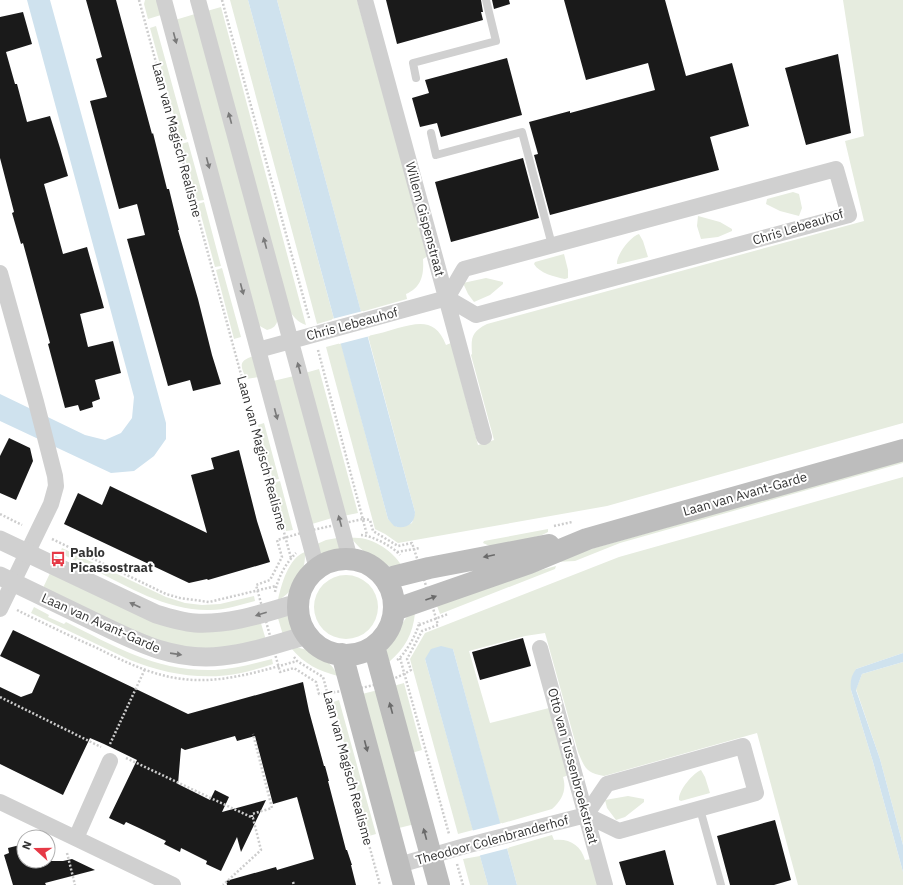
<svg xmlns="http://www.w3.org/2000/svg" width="903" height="885" viewBox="0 0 903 885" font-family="'IBM Plex Sans',sans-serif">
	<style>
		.green { fill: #e6ecdf }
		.water { fill: #cfe2ee }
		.pier { fill: #fff }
		.building { fill: #1a1a1a }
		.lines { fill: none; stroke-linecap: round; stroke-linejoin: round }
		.path { stroke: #cdcdcd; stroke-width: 2.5; stroke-dasharray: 2 2; stroke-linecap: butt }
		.service { stroke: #d0d0d0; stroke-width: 8 }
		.minor { stroke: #d0d0d0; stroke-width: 16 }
		.tertiary { stroke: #d0d0d0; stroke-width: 19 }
		.secondary { stroke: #bdbdbd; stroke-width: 22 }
		.oneway { fill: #7a7a7a }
		.oneway2 { fill: #6a6a6a }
		.labels { text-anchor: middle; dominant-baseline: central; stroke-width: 4; stroke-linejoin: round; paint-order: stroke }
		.street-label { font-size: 13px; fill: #333; stroke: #fff }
		.poi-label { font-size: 13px; font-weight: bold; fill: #333; stroke: #fff; text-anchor: start }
	</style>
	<rect width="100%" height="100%" fill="#fff"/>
	<path class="green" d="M145,0H157L161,15L148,19L144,4Z
		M230,0H248L334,319L317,324Z
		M277,0H357L428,256L423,259C424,274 422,287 406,294L407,299L361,312Z
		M843,0H903V423L607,506L398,543L385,534L375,529L326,347L341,343L388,519L397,527L405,526L412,523L415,512L368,336C378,334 388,331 398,328C420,322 436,319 446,345L451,343L478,445L494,440L471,355L472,354C471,338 471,332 487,324L864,221L845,141L864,136Z
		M221,7L306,325C297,322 293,316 288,309L207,11Z
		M195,14L278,319C276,326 274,328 267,330L258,325L175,20Z
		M156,26L187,139L181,141L150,28Z
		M188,142L204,200L197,201L181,144Z
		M793,192L799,194L802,208L799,216L780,211L766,204L767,199Z
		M204,202L221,266L215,267L198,204Z
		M698,216L720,222L732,229V231L718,237L701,239L697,226Z
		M639,234L643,241L648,257L619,264H617C616,255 631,236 639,234Z
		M564,254L568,270V278L565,279C555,277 539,273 534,264L535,262Z
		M222,268L241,337L234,339L216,270Z
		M486,278L503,282V284L490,295L474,302L468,294L463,283Z
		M254,356L259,377L246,379C241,366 237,361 254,356Z
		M319,369L358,513L343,516L305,373Z
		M294,376L332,518L312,524L273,381Z
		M264,423L279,479L273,480L258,425Z
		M903,460V463L620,543L575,561L556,562V559Z
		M903,477V653L856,669L851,690L873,762L903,872V885H798L757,733L604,776C586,773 585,768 578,752L545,633L525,636L469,651L490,723L549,708L569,775L563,777C567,790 562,800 552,809L500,824L453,649L425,659L473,830L458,834L410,659L425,633L619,557Z
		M280,481L293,530L286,531L273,483Z
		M548,529V532L542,535L494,548L483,543L484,541Z
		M337,538L340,551L320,555L317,544L326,540Z
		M351,538C371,536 392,550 402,566C398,566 393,567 389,566C374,562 361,550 351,538Z
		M62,548L166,597L185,603L202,605L220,604L254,596L255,601C240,605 225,610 210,610C167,611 129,587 92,569L93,567L77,559L76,561L60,553Z
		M305,552C305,556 305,561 304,565C301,578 290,595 278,600C281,585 289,557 305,552Z
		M556,566L555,569L440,614L436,603L530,573Z
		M51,571L156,621L260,620L266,640L228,650L164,645L42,590Z
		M314 607a32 32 0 1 1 64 0a32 32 0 1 1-64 0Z
		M34,607L49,615L48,617L64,624L66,622C116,647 157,672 215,670C234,669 253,664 272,659L273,664C263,667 252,671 241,673C203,681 165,674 130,660L31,613Z
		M290,612L296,632L283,635L277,615Z
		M415,613C413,634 405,648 389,662L385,653L391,640L408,615Z
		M293,647C311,649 330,658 338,676C319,671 304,664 291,648Z
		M903,662V845L880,759L856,689L862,674Z
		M404,683L422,750L408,754L390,687Z
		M378,690L415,824L395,829L358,695Z
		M339,700L376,834L369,836L333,702Z
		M701,770L705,777L710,793L681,801L679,800C678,791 693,773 701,770Z
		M628,796L644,799V802L625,817L616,820L607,808L605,800Z
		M552,835L554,840C569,838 581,845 585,860L591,859L598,885H517L507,848Z
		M480,856L488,885H470L463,859Z"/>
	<path class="water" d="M27,0H50L166,423V439L154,456L134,471L111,473L0,421V394L85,435L105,440L121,433L132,418L134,397Z
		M248,0H277L415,512C415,524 405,530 394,526L388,519Z
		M441,646L453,649L517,885H488L425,659L431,649Z
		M903,653V662L862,674L856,690L880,759L903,845V872L873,762L851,690C850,682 851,676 856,669Z"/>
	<path class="pier" d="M363,311L370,336L339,344L332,319Z
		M502,823L509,848L478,856L471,831Z"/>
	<path class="building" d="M86,0H116L152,134L153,133L167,189H169L179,230H178L198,299L212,355L221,384L193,391L190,380L168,386L127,239L145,235L137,204L119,209L90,101L107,97L96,59L102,57Z
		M386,0H481L483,12H481L483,20L397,44Z
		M492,0H509L510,4L494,9Z
		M564,0H665L686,76L732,63L749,126L710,137L719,170L550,215L534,155L538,154L529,122L570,111V113L655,90L648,63L586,80Z
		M23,12L32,44L6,52L15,84H17L27,122L50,116L60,148L68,176L44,184L63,254L87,247L104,308L80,314L88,347L113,341L121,373L95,380L100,399L92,402L93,407L80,411L78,405L65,408L48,344L50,343L23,243L21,244L12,213L14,212L0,158V17Z
		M838,54L851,133L806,145L785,68Z
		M507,58L522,115L441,137L437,123L420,127L412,98L429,93L425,80Z
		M523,158L539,218L451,242L435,182Z
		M9,438L30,448L33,461L16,500L0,493V456Z
		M239,450L257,521L270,562L208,580L207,579L189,583L64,524L78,493L102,505L110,486L207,533L191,475L214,469L211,458Z
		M13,630L188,714L303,682L309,711L324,766H325L329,781H328L346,850H347L352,865H351L356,885H227L226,881L276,867L277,870L314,859L297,797L273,804L255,736L237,741L235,736L185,750L181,748L178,784L210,800L215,790L229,797L222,812L266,800L241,852L237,837L221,871L206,864L207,861L181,848L180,852L164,844L166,841L139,828L126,822L124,825L109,818L137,760L104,744L90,738L63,795L0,764V687L21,697L32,693L40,675L0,656Z
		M523,638L531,666L480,680L472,652Z
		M775,820L791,880L774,885H730L717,836Z
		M24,844V861H63L72,859L95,870L45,883L46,885H13L4,855L9,853L8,848Z
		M665,850L674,885H626L619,862Z"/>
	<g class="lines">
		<path class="path" d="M139,0L291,558
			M222,0L309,318
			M318,350L367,535
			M0,514L22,525
			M363,519L370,520L373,531L398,546L412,543L430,598L438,625L422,631L407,659L411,670C383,687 350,690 319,694L316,682L294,668L280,672L256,585L270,580L282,557L277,540L308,531Z
			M554,526L572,522
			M361,535C373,536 392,546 400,555
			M52,539L166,594L180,598L209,602L276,586
			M397,552L420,548
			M275,592C278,577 286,563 296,553
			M17,610C43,623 70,636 97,648C123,661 153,676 183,679C221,684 261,671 297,661
			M419,625L448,614
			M294,657L297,661L323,677L380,885
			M400,658L449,834
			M397,660C405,655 419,630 419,622
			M0,697L101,747
			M110,744L145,669
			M126,758L253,818L261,850L223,885
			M252,817V814L272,808L253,734
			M67,853L75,885
			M457,864L463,885
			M293,882L294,885"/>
		<path class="service" d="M416,78L413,63L496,41L486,0
			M431,133L436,155L522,132L552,245
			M700,809L721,885"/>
		<path class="minor" d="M164,0L317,569
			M198,0L350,559
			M365,0L484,437
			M0,273L36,402L55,476L56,486L51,504L0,609
			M258,350L447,298L464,269L836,169L849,215L476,315L447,298
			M540,648L605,885
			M0,802L173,885
			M76,838L110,761
			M399,865L465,846L586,815L619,831L756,793L743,746L607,784L586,815"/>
		<path class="tertiary" d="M0,540L156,614C169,618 182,622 195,623C231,625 264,613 298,603
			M0,576C29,590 58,604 87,618C131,639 171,662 222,656C251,653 279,643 307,635"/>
		<path class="secondary" d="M298 607a48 48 0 1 1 96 0a48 48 0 1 1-96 0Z
			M385,579L429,568L549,545
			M394,610L529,563L587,539L903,450
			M374,646L439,885
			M342,654L404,885"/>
	</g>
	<defs><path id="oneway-solid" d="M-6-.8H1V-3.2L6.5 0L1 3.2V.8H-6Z"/></defs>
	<g class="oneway">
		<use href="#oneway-solid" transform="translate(175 38) rotate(75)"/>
		<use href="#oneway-solid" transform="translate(230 118) rotate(-105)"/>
		<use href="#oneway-solid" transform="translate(208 163) rotate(75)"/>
		<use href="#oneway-solid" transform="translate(265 243) rotate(-105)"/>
		<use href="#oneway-solid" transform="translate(242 289) rotate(75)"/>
		<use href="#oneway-solid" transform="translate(299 368) rotate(-105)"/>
		<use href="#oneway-solid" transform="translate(276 414) rotate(75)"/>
		<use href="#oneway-solid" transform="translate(340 521) rotate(-105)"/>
		<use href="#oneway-solid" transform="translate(135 605) rotate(-155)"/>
		<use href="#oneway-solid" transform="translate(261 614) rotate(163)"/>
		<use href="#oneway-solid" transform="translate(176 654) rotate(8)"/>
	</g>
	<g class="oneway2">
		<use href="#oneway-solid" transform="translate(489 556) rotate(168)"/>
		<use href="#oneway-solid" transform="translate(431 598) rotate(-20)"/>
		<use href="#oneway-solid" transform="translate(391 708) rotate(-105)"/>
		<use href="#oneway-solid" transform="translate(366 746) rotate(75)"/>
		<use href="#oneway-solid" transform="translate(425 834) rotate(-105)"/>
	</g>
	<defs>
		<symbol id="bus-bare" viewBox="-9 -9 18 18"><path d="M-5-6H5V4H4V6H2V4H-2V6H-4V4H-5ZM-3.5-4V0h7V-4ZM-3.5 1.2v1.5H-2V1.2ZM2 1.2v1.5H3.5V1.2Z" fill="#e63946" stroke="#fff" stroke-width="2.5" paint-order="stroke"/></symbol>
	</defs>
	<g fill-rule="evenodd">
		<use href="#bus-bare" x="47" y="548" width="22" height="22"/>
	</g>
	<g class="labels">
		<g class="street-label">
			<text transform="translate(177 140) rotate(75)">Laan van Magisch Realisme</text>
			<text transform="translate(425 219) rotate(75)">Willem Gispenstraat</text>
			<text transform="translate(798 227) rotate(-17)">Chris Lebeauhof</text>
			<text transform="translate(352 324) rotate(-15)">Chris Lebeauhof</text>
			<text transform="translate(262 453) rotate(75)">Laan van Magisch Realisme</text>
			<text transform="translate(745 494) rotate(-16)">Laan van Avant-Garde</text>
			<text transform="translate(101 623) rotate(24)">Laan van Avant-Garde</text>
			<text transform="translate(573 766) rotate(75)">Otto van Tussenbroekstraat</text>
			<text transform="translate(348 768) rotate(75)">Laan van Magisch Realisme</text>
			<text transform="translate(492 840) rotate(-15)">Theodoor Colenbranderhof</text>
		</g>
		<g class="poi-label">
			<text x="70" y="552">Pablo<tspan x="70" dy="15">Picassostraat</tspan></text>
		</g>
	</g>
	<g transform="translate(36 849) rotate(291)"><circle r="19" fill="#ffffff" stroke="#adadad"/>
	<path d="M0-3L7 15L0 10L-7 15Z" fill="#e63946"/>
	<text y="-6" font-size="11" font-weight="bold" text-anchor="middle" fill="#333333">N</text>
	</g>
</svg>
